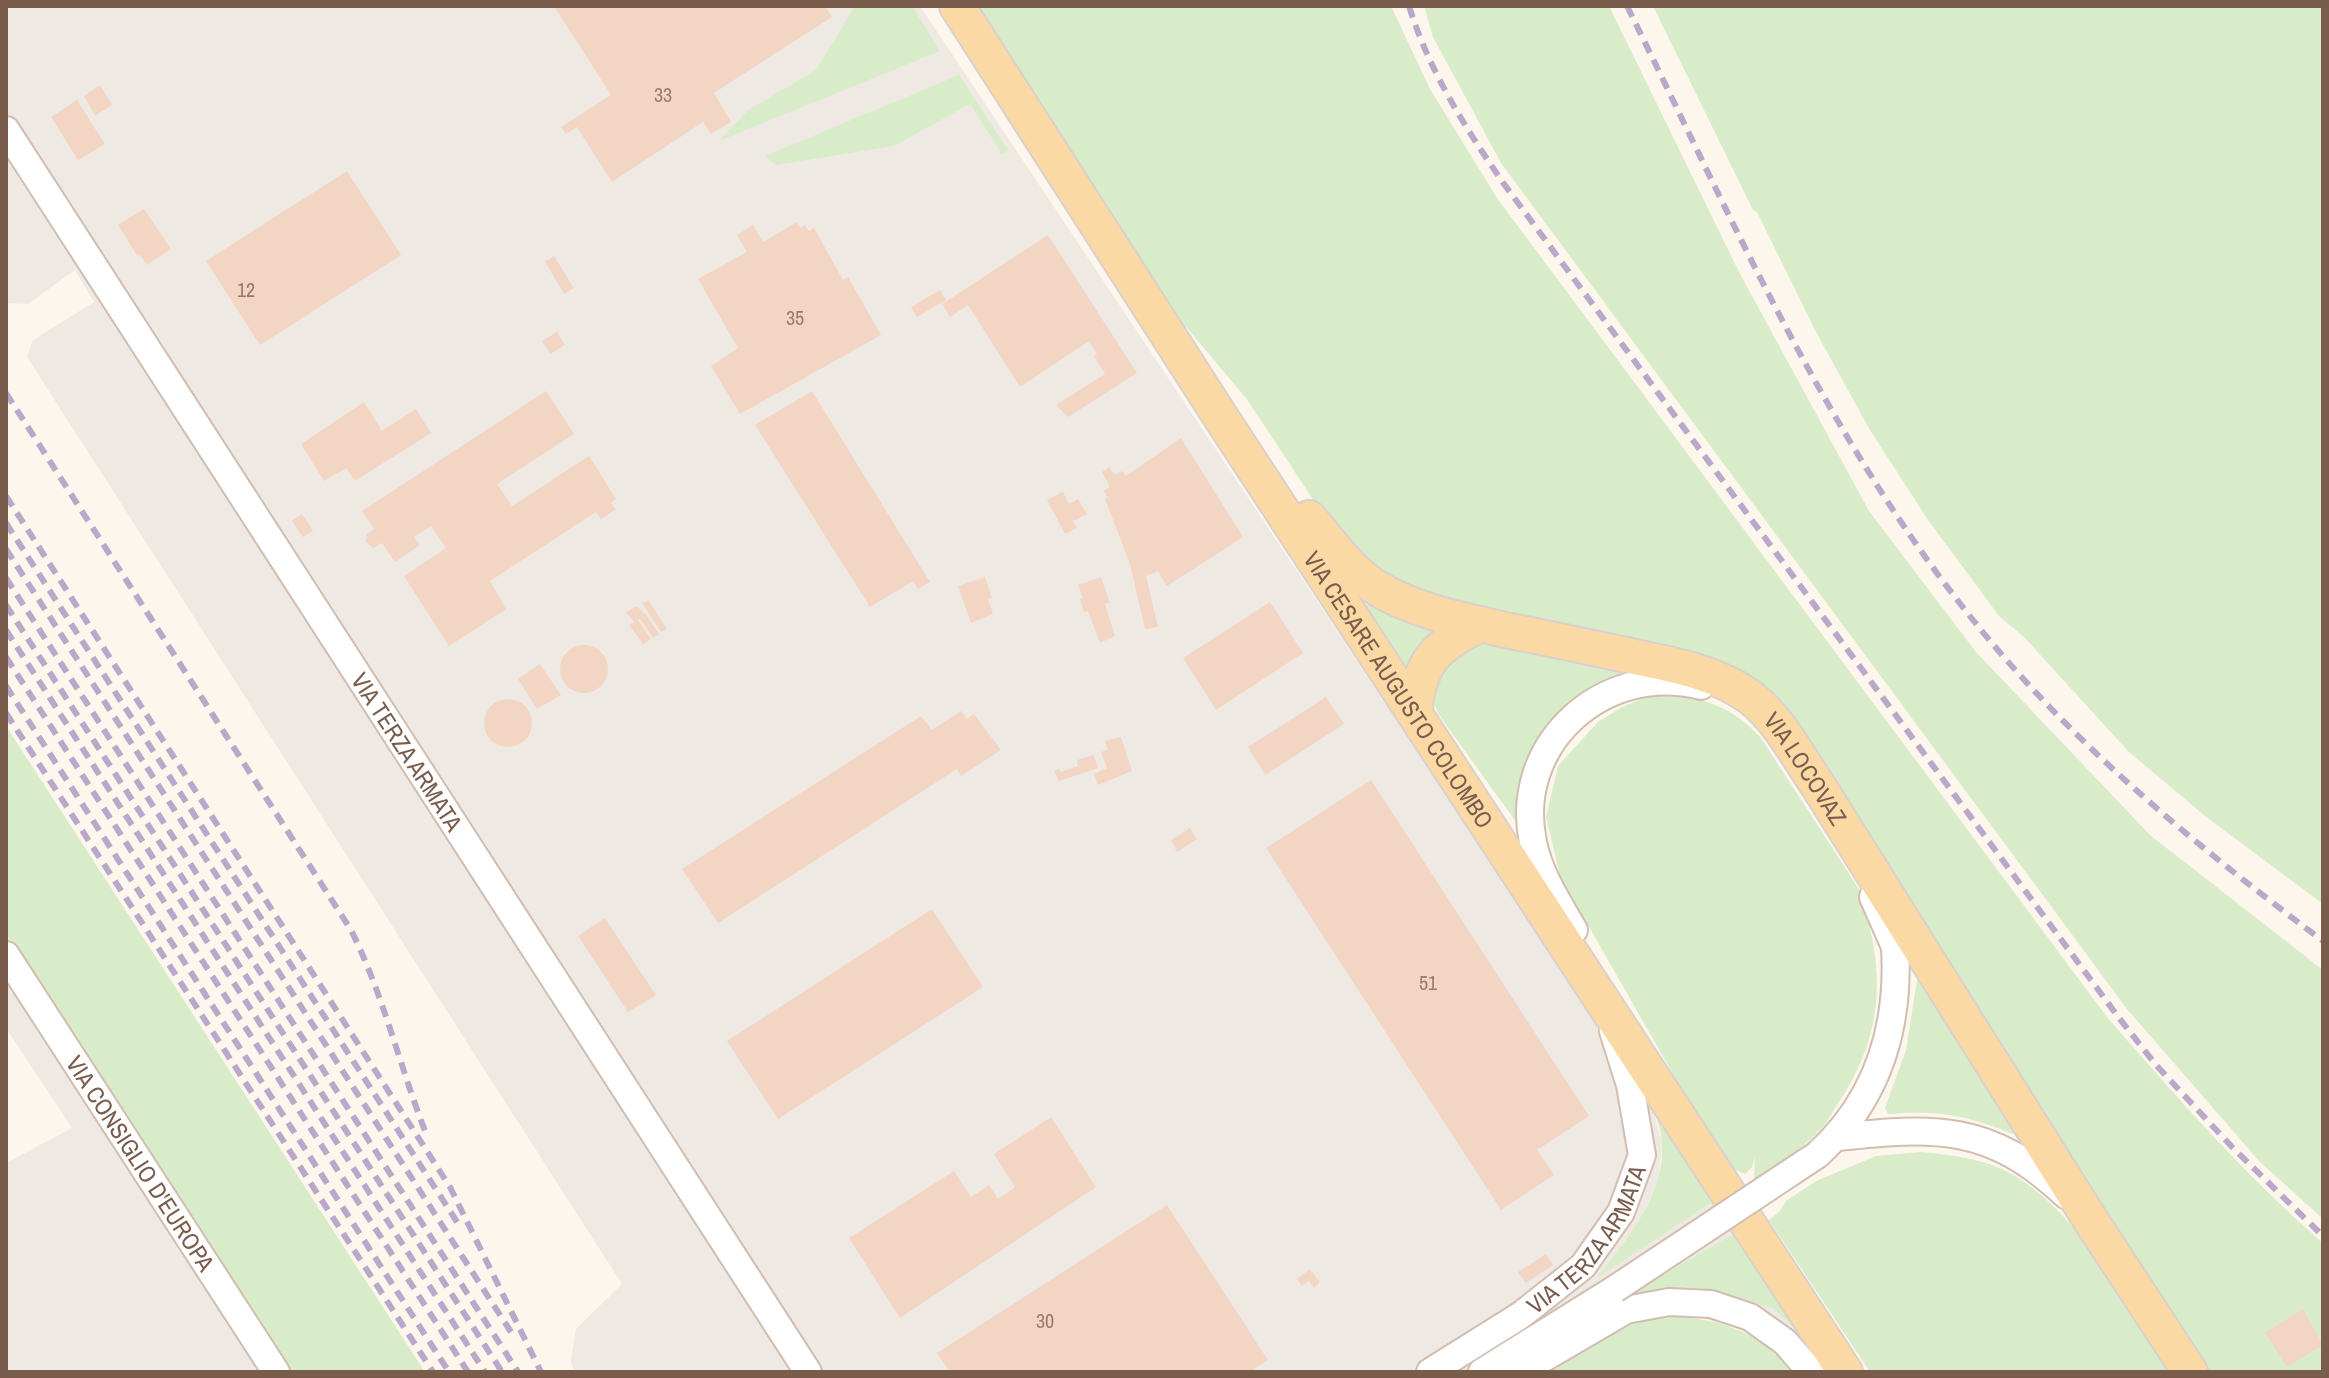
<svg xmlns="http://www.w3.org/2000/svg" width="2329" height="1378" viewBox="0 0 2329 1378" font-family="'Archivo Narrow',sans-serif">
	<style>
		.industrial { fill: #efe9e4 }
		.green { fill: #d8ecc9 }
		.building { fill: #f3d5c3 }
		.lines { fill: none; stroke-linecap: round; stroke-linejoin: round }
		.minor-casing { stroke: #d1beb0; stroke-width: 30 }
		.major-casing { stroke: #dad1cd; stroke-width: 38 }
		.minor { stroke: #fff; stroke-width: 26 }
		.major { stroke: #fbd9a5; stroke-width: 34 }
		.rail { stroke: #b9a8c9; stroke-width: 6; stroke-dasharray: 12 8; stroke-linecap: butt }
		.minor-bridge-casing { stroke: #d1beb0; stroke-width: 30; stroke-linecap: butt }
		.minor-bridge { stroke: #fff; stroke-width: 26 }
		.labels { text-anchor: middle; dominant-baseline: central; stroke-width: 6; stroke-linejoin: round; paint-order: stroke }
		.number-label { font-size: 20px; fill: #987a6a }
		.street-label { font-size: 24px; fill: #7a5c4d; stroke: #fffaf3 }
	</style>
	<rect width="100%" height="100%" fill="#fdf6ec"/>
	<path class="industrial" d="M6,6H920L1651,1102L1662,1143L1658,1182L1640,1220L1599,1276L1717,1199L1738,1231L1630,1296L1657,1289H1694L1733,1294L1774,1309L1803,1336L1826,1372H1792L1779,1354L1740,1329L1698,1317L1611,1333L1550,1372H574L571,1361L576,1329L622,1284L27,357L33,340L94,302L75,270L28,304L6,303Z
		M6,933L288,1372H6V1163L72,1128L6,1028Z"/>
	<path class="green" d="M855,6H912L940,51L719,141L748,110L816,70Z
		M974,6H1391L1430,89L1497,198L2107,1017C2175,1095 2244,1175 2323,1243V1372H2208L1770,698L1413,588L1354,556L1322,513L1246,398L1170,308Z
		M1424,6H1609L1739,272L1869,511L1976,652L2150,835L2323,970V1219L2260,1162L2127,1009L1501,163L1433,37Z
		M1653,6H2323V904L2205,816L2128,751L2025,638L1999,616L1928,520L1870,430L1816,332L1757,212L1753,210Z
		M959,75L1008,150L1002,154L970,104L894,146L776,165L765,156Z
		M1369,603L1430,623L1438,636L1410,671L1403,670L1365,610V606Z
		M1496,641L1619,665L1620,679L1588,694L1519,826L1439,715L1428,691L1446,661L1475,646Z
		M1670,693C1712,702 1731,706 1761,738L1859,889C1885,968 1886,1031 1839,1102C1833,1111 1827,1124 1818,1132C1800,1151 1775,1165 1754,1180L1755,1157L1752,1167L1745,1174L1725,1165L1560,876L1546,817L1558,766L1598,722L1622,707L1647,697Z
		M6,726L425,1372H288L6,933Z
		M1924,976L2020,1132L2012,1134C1969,1115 1936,1110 1888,1114L1885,1108L1906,1050L1917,980Z
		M1651,1102L1717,1199L1597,1278C1627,1238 1664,1197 1662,1145C1662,1131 1655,1115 1651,1102Z
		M1920,1152C1945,1154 1969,1157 1992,1165C2071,1194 2125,1304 2169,1372H1870L1769,1220L1780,1211L1786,1201L1816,1181L1876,1156Z
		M1738,1231L1803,1336L1774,1309L1733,1295L1694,1289H1657L1626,1297Z
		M1657,1316C1711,1317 1758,1327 1792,1372H1550L1611,1333Z"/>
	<path class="building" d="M554,6H825L832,17L714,93L731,122L711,134L703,122L612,182L577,127L566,134L561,127L611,95Z
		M100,85L112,105L95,116L84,96Z
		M77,100L105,144L78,160L51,117Z
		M347,171L401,255L260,345L206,261Z
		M144,209L171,249L147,265L140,255L138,257L118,225Z
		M797,222L801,228L805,225L809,231L814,228L843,280L848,277L881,335L740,414L711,366L738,348L698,279L747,252L737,235L753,225L763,242Z
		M1048,235L1137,373L1068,417L1056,405L1105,374L1094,356L1097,354L1089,341L1020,387L968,305L950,317L942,304Z
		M554,256L574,288L564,294L545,262Z
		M940,290L946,300L917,317L911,307Z
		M557,332L565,345L550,354L542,341Z
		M546,391L574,434L497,484L512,506L589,456L616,499L611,503L616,509L601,519L596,512L490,581L506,609L449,646L404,576L446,548L431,526L414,537L420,545L395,562L382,543L373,548L366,542L367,534L374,529L362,511Z
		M812,391L930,582L918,589L913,581L870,607L755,425Z
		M364,402L382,431L416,409L431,433L355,481L346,468L324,481L301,444Z
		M1181,438L1243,537L1167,586L1158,571L1146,576L1158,627L1145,629L1130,564L1105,499L1108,497L1103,491L1110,487L1102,472L1109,467L1115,475L1122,471L1126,476Z
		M1063,492L1069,504L1078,499L1087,514L1073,521L1077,528L1065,534L1047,500Z
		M302,514L313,531L303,537L292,521Z
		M985,577L992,598L988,599L993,614L971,623L958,586Z
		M1101,577L1110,603L1105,604L1115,636L1100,643L1088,611L1084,612L1080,599L1083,598L1078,585Z
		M648,600L667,629L661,632L642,603Z
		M1270,602L1303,653L1216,710L1183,658Z
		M637,606L644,614L645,613L659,634L653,638L640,619L638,620L651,639L643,644L629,625L634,622L626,612Z
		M560 669a24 24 0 1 1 48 0a24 24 0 1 1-48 0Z
		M540,664L561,695L537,709L518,679Z
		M1326,697L1344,724L1265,775L1248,747Z
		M484 723a24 24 0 1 1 48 0a24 24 0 1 1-48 0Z
		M961,711L967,719L974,714L1001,750L961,776L957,769L718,923L682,869L921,716L932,730Z
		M1121,737L1132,771L1098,785L1094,774L1107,768L1101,752L1108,750L1105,741Z
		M1094,755L1098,768L1059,781L1054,771L1059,769L1061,772L1078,766L1077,760Z
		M1371,780L1589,1116L1537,1150L1554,1175L1501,1210L1266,848Z
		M1190,828L1197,839L1177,852L1171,840Z
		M932,909L983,987L778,1119L727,1041Z
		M605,918L656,995L628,1012L578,936Z
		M1051,1117L1096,1187L900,1318L849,1238L954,1171L971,1197L989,1185L998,1199L1015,1187L994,1154Z
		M1167,1205L1268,1360L1250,1372H950L937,1353Z
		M1546,1254L1553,1265L1526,1283L1518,1272Z
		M1310,1269L1320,1282L1314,1288L1309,1281L1302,1286L1297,1279Z
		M2303,1309L2323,1345L2287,1367L2265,1333Z"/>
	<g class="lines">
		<defs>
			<g id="minor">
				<path id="s1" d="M6,130L808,1372"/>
				<path d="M1873,897L1896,949"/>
				<path d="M1574,930C1558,902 1539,874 1533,842C1512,743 1605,661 1701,686"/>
				<path id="s2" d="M6,955L276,1372"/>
				<path d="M1837,1137C1935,1127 1989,1123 2066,1195"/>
				<path d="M1817,1155C1882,1096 1902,1018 1894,933"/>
				<path id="s3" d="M1430,1372L1521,1315L1583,1266L1621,1212L1642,1155L1630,1085L1613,1031"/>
				<path d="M1482,1372L1615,1289"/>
				<path d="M1520,1372L1626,1310L1669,1302L1711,1304L1750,1317L1785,1342L1811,1372"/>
			</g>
			<g id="major">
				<path id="s4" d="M957,6L1220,416L1845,1372"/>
				<path id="s5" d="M1309,518C1332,544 1351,574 1382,591C1421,613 1467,621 1510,631C1552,639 1593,648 1635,657C1675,665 1717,673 1750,697C1778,718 1797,755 1817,784L2086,1213L2190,1372"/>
				<path d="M1414,713C1419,662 1436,645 1481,624"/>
			</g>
		</defs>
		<use href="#minor" class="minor-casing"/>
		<use href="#major" class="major-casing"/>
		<use href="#minor" class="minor"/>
		<use href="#major" class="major"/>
		<path class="rail" d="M1409,6C1429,71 1466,129 1504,184L2119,1018L2156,1065L2233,1148L2323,1236
			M1627,6C1731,216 1825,436 1973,620C2073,745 2195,845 2323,941
			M6,393L351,930C384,996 400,1068 427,1136
			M6,496L450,1187L541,1372
			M6,523L459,1225
			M6,549L511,1332
			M6,578L518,1372
			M6,605L502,1372
			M6,630L485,1372
			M6,657L468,1372
			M6,686L449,1372
			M6,713L433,1372"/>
		<defs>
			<path id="minor-bridge" d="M1615,1289L1817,1155"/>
		</defs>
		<use href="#minor-bridge" class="minor-bridge-casing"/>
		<use href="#minor-bridge" class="minor-bridge"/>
	</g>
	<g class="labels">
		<g class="number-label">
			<text x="663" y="94">33</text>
			<text x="246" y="289">12</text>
			<text x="795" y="317">35</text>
			<text x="1428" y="982">51</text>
			<text x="1045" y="1320">30</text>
		</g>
		<g class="street-label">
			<text stroke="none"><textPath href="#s4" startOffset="814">VIA CESARE AUGUSTO COLOMBO</textPath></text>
			<text stroke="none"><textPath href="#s1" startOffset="740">VIA TERZA ARMATA</textPath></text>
			<text stroke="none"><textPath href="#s5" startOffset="580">VIA LOCOVAZ</textPath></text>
			<text stroke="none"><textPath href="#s2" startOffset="248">VIA CONSIGLIO D'EUROPA</textPath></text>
			<text stroke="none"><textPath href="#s3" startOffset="210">VIA TERZA ARMATA</textPath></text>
		</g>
	</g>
	<rect width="2329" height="1378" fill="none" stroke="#7a5c4d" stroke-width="16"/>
</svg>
